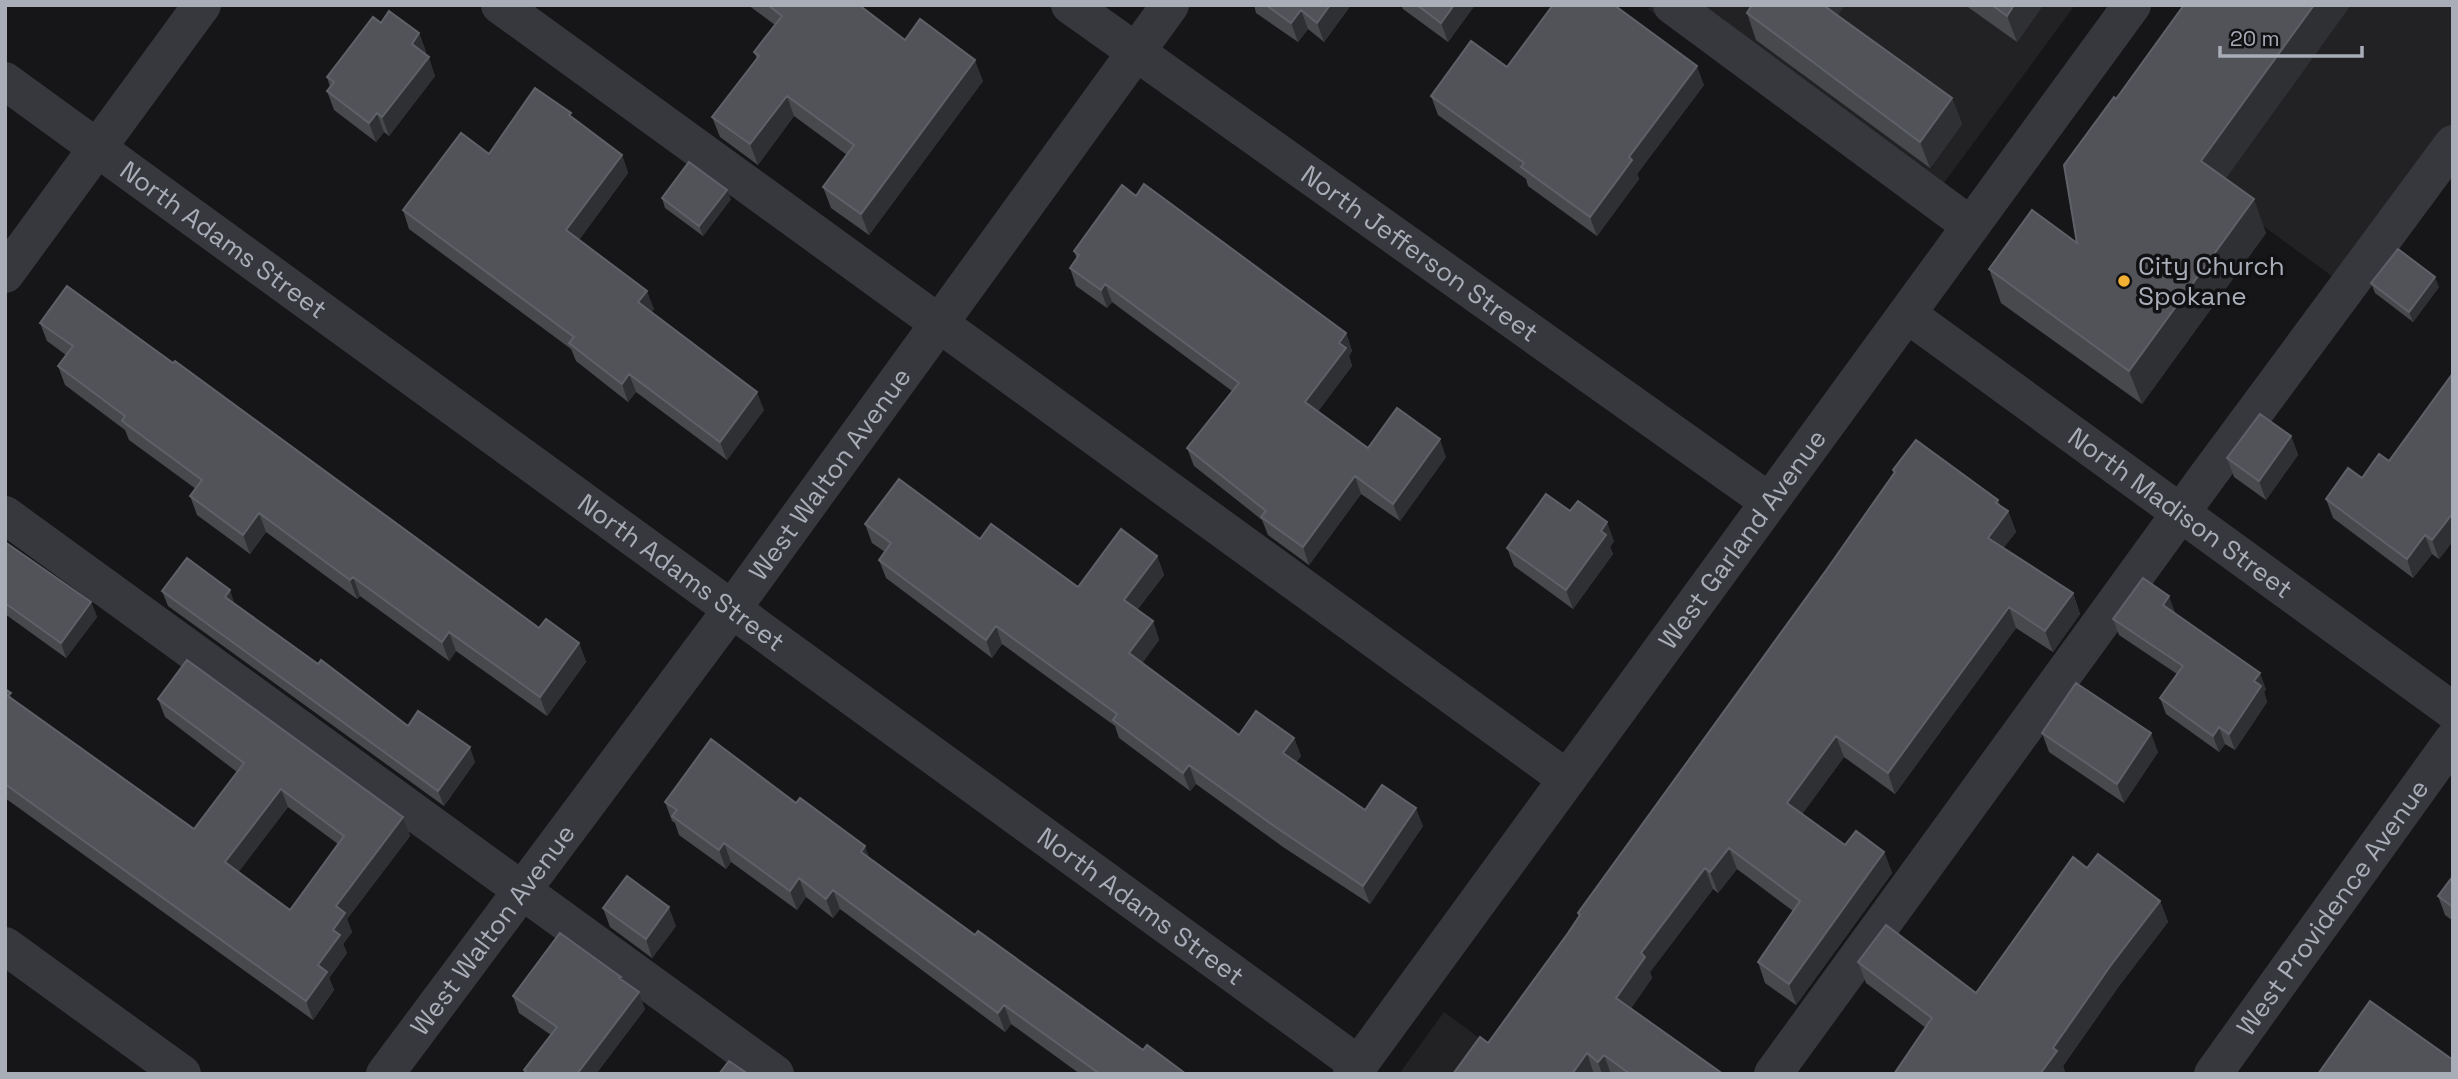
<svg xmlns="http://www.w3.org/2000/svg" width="2458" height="1079" viewBox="0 0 2458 1079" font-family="'Space Grotesk',sans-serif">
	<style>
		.built { fill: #222225 }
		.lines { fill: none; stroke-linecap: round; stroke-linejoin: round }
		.minor { stroke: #37383d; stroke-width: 38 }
		.wall { fill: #47494d; fill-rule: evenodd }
		.shaded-wall { fill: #2f3033 }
		.building { fill: #525359; stroke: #5f6168; stroke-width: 2; fill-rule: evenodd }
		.poi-dot { fill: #f2b134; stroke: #111113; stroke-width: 2.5 }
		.labels { text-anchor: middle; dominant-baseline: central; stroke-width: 7; stroke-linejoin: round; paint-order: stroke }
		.street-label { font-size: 26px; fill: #a8adb8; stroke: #111113 }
		.poi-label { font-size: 26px; fill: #a8adb8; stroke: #111113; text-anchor: start }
	</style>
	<rect width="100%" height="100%" fill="#161618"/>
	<path class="built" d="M1651,5H2075L1924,210L1648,9Z
		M2185,5H2453V162L2355,293L2107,112Z
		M1444,1012L1528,1074H1399Z"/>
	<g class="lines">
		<g class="minor">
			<path d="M500,5L1567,779"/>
			<path id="s1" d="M1070,5L1768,501"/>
			<path d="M1672,5L1971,226"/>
			<path id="s2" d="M5,81L1359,1065"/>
			<path d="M5,274L202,5"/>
			<path id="s3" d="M1907,314L2453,711"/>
			<path d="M5,515L775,1074"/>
			<path d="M5,946L182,1074"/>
			<path id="s4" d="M385,1074L732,609L1170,5"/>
			<path id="s5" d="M1352,1074L2132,5"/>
			<path d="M1773,1074L2206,478L2453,144"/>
			<path id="s6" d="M2213,1074L2453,740"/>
		</g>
	</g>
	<path class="wall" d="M748,5H859L905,40L983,81L869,235L831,208L823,187L847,155L794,116L758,165L720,137L712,117L757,59L754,52L775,25Z
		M1254,5H1351L1324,42L1308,29L1298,42L1256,13Z
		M1401,5H1475L1448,42L1403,9Z
		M1965,5H2043L2017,42Z
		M1747,13L1838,16L1952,98L1962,124L1930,168L1756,40Z
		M381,23L419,33L426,52L425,54L435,76L389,136L384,132L376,142L334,110L327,91L330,87L327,77Z
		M1507,67L1704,85L1637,174L1639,179L1597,236L1528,186L1526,179L1438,115L1431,96Z
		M573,118L622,155L628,173L579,240L654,309L651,312L764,410L727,460L636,392L628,402L576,361L571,349L409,229L403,210L489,154Z
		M2225,179L2266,233L2142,404L2001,303L1989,269L2077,243Z
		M1136,196L1346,333L1352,351L1349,356L1352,366L1318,411L1368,448L1446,457L1400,521L1361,494L1309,565L1268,535L1262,520L1194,466L1187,448L1232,391L1112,302L1107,308L1076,286L1070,268L1077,259L1074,251Z
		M662,198L731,199L703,236L665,208Z
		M2371,283L2439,287L2413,322L2375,293Z
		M40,323L539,628L579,643L586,662L547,716L456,651L449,661L360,596L357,599L266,532L250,554L197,515L190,496L196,489L129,440L125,430L65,385L58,366L66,355L47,341Z
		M2453,373V541L2439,559L2432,554L2413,578L2333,518L2326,499L2389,461Z
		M2291,436L2298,455L2266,500L2234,477L2227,458Z
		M1893,470L1998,500L2000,505L2008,511L2016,532L2003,548L2073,593L2080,614L2053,652L2016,628L1895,794L1844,757L1802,814L1845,845L1884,852L1892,873L1796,1005L1765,983L1758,962L1793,911L1737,869L1718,893L1713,889L1650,972L1652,978L1631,1008L1723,1074H1453L1488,1043L1568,933L1579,916L1578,913L1827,569L1894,474Z
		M1570,511L1614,541L1610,547L1613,554L1573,609L1514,566L1507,548Z
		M865,524L980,539L1078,587L1157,556L1164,575L1137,610L1153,621L1159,640L1142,663L1239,735L1294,738L1301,756L1296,762L1365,810L1423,826L1370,904L1283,847L1196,784L1190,791L1119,738L1115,726L1002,644L992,658L886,578L879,560L885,552L872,543Z
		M5,542L91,602L97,617L66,658L5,614Z
		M162,591L235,604L318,664L408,726L475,762L444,806L168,606Z
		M2175,612V613L2266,689L2264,692L2267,702L2235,750L2225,744L2219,752L2166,714L2160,698L2177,674L2119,635L2113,619Z
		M5,689L13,700L194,829L237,772L165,717L158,699L403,817L410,836L347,919L352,932L343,944L347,953L329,978L334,990L313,1020L5,798ZM288,807L338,844L290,910L238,872Z
		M2042,733L2158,752L2124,803L2049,752Z
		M665,802L870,859L975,935L1143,1050L1186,1074H1080L1011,1024L1005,1032L840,909L833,918L806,897L797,910L731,862L726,869L679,835L675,823L672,821Z
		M2087,868L2160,901L2168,922L2119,986L2063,1066L2065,1072L1926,1028L1866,983L1858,962L1976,993Z
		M2453,876V921L2445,915L2438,896Z
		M603,908L676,926L652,958L610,927Z
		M621,977L622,980L645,1009L596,1074H525L524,1070L551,1035L519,1013L513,996Z"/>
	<path class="shaded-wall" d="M1330,5H1351L1324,42L1317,23Z
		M1454,5H1475L1448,42L1441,23Z
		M1820,5H1845L1829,29Z
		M2014,5H2043L2017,42L2007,16Z
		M2314,5H2351L2214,195L2201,161Z
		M1301,10L1308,29L1298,42L1291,23Z
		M419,33L426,52L419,63L412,44Z
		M429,57L435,76L389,136L382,117Z
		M975,60L983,81L869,235L861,214Z
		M1697,66L1704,85L1637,174L1639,179L1597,236L1590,217L1629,157Z
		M787,96L794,116L758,165L750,144Z
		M1952,98L1962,124L1930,168L1920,142Z
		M377,113L384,132L376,142L369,123Z
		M622,155L628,173L573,248L566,230Z
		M727,190L731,199L703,236L699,226Z
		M2254,199L2266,233L2142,404L2129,371Z
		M2435,277L2439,287L2413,322L2409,312Z
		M1105,284L1112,302L1107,308L1101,290Z
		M647,291L654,309L645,320L638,302Z
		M1346,333L1352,351L1349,356L1352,366L1312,420L1305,402L1339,343Z
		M629,374L636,392L628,402L622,384Z
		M757,392L764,410L727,460L720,442Z
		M2291,436L2298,455L2266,500L2259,481Z
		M1440,439L1446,457L1400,521L1393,504Z
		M1355,476L1361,494L1309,565L1303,547Z
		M1998,500L2004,516L2008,511L2016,532L1995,559L1988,538L1996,503Z
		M259,513L266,532L250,554L243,535Z
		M2453,513V541L2439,559L2432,540Z
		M1607,522L1614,541L1610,547L1613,554L1573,609L1566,590L1601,531Z
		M2425,535L2432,554L2413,578L2407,559Z
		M1157,556L1164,575L1130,619L1124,600Z
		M353,577L360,596L357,599L350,580Z
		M230,590L235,605L225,597Z
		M2073,593L2080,614L2053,652L2045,631Z
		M2169,596L2175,612L2169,621L2163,605Z
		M91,602L97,617L66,658L61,643Z
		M2009,607L2016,628L1895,794L1888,773Z
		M1153,621L1159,640L1136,672L1129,653Z
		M996,626L1002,644L992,658L986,640Z
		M449,632L456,651L449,661L442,642Z
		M579,643L586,662L547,716L540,697Z
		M2260,673L2266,689L2264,692L2267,702L2235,750L2229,734L2254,681Z
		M2219,727L2225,744L2219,752L2213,736Z
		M2151,733L2158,752L2124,803L2117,784Z
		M1836,736L1844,757L1795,824L1787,803Z
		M1294,738L1301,756L1290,772L1283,753Z
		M470,747L475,762L444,806L438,791Z
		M1189,765L1196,784L1190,791L1183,773Z
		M281,789L288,807L232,881L225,862Z
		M1416,808L1423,826L1370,904L1363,886Z
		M403,817L410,836L347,919L352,932L343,944L347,953L329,978L334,990L313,1020L306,1001L318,965L333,930L336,906Z
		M724,843L731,862L726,869L719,850Z
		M865,846L872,865L861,852Z
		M1729,848L1737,869L1718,893L1710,872Z
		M1884,852L1892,873L1796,1005L1789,984Z
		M1705,868L1713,889L1650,972L1652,978L1624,1019L1616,998L1641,953Z
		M799,878L806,897L797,910L790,891Z
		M833,890L840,909L833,918L826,899Z
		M2160,901L2168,922L2119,986L2063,1066L2065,1072L2064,1074H2040L2053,1048L2111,965Z
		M669,907L676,926L652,958L646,939Z
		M639,992L645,1009L596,1074H577Z
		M1004,1005L1011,1024L1005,1032L998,1013Z
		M1587,1053L1594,1074H1572Z
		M1604,1055L1611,1074H1602L1598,1062Z"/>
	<path class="building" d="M768,5H859L905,40L920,19L975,60L861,214L823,187L854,145L787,96L750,144L712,117L759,56L754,52L782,16Z
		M1266,5H1330L1317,23L1301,10L1291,23Z
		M1417,5H1454L1441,23Z
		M1553,5H1614L1697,66L1629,157L1632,160L1590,217L1521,167L1524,163L1431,96L1471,41L1507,67Z
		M1752,5H1823L1952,98L1920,142L1747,13Z
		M1992,5H2014L2007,16Z
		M2184,5H2314L2201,161L2254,199L2129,371L1989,269L2032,210L2077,243L2064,165L2114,97L2116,99Z
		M389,11L419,33L412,44L429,57L382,117L377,113L369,123L327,91L334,82L327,77L373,17L381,23Z
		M535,88L571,113L569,115L622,155L566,230L647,291L638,302L757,392L720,442L629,374L622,384L569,343L574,337L403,210L461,133L489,154Z
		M689,162L727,190L699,226L662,198Z
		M1144,184L1346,333L1339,343L1346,348L1305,402L1368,448L1397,408L1440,439L1393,504L1355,476L1303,547L1261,517L1266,511L1187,448L1239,383L1105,284L1101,290L1070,268L1079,255L1074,251L1122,185L1136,196Z
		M2398,249L2435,277L2409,312L2371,283Z
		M67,286L173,363L175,361L539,628L546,619L579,643L540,697L449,632L442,642L353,577L350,580L259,513L243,535L190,496L202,480L122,421L125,416L58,366L73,346L40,323Z
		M2453,373V513L2432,540L2425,535L2407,559L2326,499L2348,468L2362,478L2379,454L2389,461Z
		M2260,414L2291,436L2259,481L2227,458Z
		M1916,440L1998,500L1996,503L2008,511L1988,538L2073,593L2045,631L2009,607L1888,773L1836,736L1787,803L1845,845L1856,831L1884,852L1789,984L1758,962L1800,901L1729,848L1710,872L1705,868L1641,953L1645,957L1616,998L1723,1074H1630L1604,1055L1598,1062L1587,1053L1572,1074H1453L1480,1037L1488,1043L1568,933L1580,915L1578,913L1827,569L1895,472L1893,470Z
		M899,479L980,539L991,524L1078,587L1121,529L1157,556L1124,600L1153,621L1129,653L1239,735L1256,711L1294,738L1283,753L1365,810L1382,785L1416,808L1363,886L1277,828L1189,765L1183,773L1113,720L1117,714L996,626L986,640L879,560L891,543L865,524Z
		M1546,494L1570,511L1578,501L1607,522L1601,531L1606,535L1566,590L1507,548Z
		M5,542L91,602L61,643L5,603Z
		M187,558L230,590L225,597L318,664L321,660L408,726L418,711L470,747L438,791L162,591Z
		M2143,578L2169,596L2163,605L2260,673L2254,681L2261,686L2229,734L2219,727L2213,736L2160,698L2183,666L2113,619Z
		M187,660L403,817L336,906L345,913L333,930L340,935L318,965L327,972L306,1001L5,784V689L11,693L8,696L194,829L244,763L158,699ZM281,789L344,836L290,910L225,862Z
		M2076,683L2151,733L2117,784L2042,733Z
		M711,739L796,803L800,798L865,846L861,852L975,935L978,931L1143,1050L1147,1045L1186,1074H1100L1004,1005L998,1013L833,890L826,899L799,878L790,891L724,843L719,850L672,816L677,810L665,802Z
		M2098,854L2160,901L2111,965L2053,1048L2057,1051L2040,1074H1894L1932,1018L1858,962L1886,925L1976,993L2073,857L2087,868Z
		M627,876L669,907L646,939L603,908Z
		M2453,876V907L2438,896Z
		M560,933L621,977L619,978L639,992L577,1074H528L524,1070L557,1027L513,996Z
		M2370,1001L2453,1060V1074H2318Z
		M729,1061L748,1074H719Z"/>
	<circle class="poi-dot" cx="2124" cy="281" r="7"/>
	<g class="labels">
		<g class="street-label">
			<text stroke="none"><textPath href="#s2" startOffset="270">North Adams Street</textPath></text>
			<text stroke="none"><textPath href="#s1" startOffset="429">North Jefferson Street</textPath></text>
			<text stroke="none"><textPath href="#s4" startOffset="747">West Walton Avenue</textPath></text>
			<text stroke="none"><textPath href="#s3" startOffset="338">North Madison Street</textPath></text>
			<text stroke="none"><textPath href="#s5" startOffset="662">West Garland Avenue</textPath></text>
			<text stroke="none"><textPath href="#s2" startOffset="836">North Adams Street</textPath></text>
			<text stroke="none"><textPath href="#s2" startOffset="1404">North Adams Street</textPath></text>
			<text stroke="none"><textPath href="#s6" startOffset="205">West Providence Avenue</textPath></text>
			<text stroke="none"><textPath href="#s4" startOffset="180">West Walton Avenue</textPath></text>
		</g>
		<g class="poi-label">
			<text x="2138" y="266">City Church<tspan x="2138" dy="30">Spokane</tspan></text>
		</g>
	</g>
	<rect width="2458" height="1079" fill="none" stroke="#a8adb8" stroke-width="14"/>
	<path d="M2220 46v10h142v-10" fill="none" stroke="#a8adb8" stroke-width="3.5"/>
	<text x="2230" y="46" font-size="21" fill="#a8adb8" stroke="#111113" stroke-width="5" paint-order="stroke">20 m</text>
</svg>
